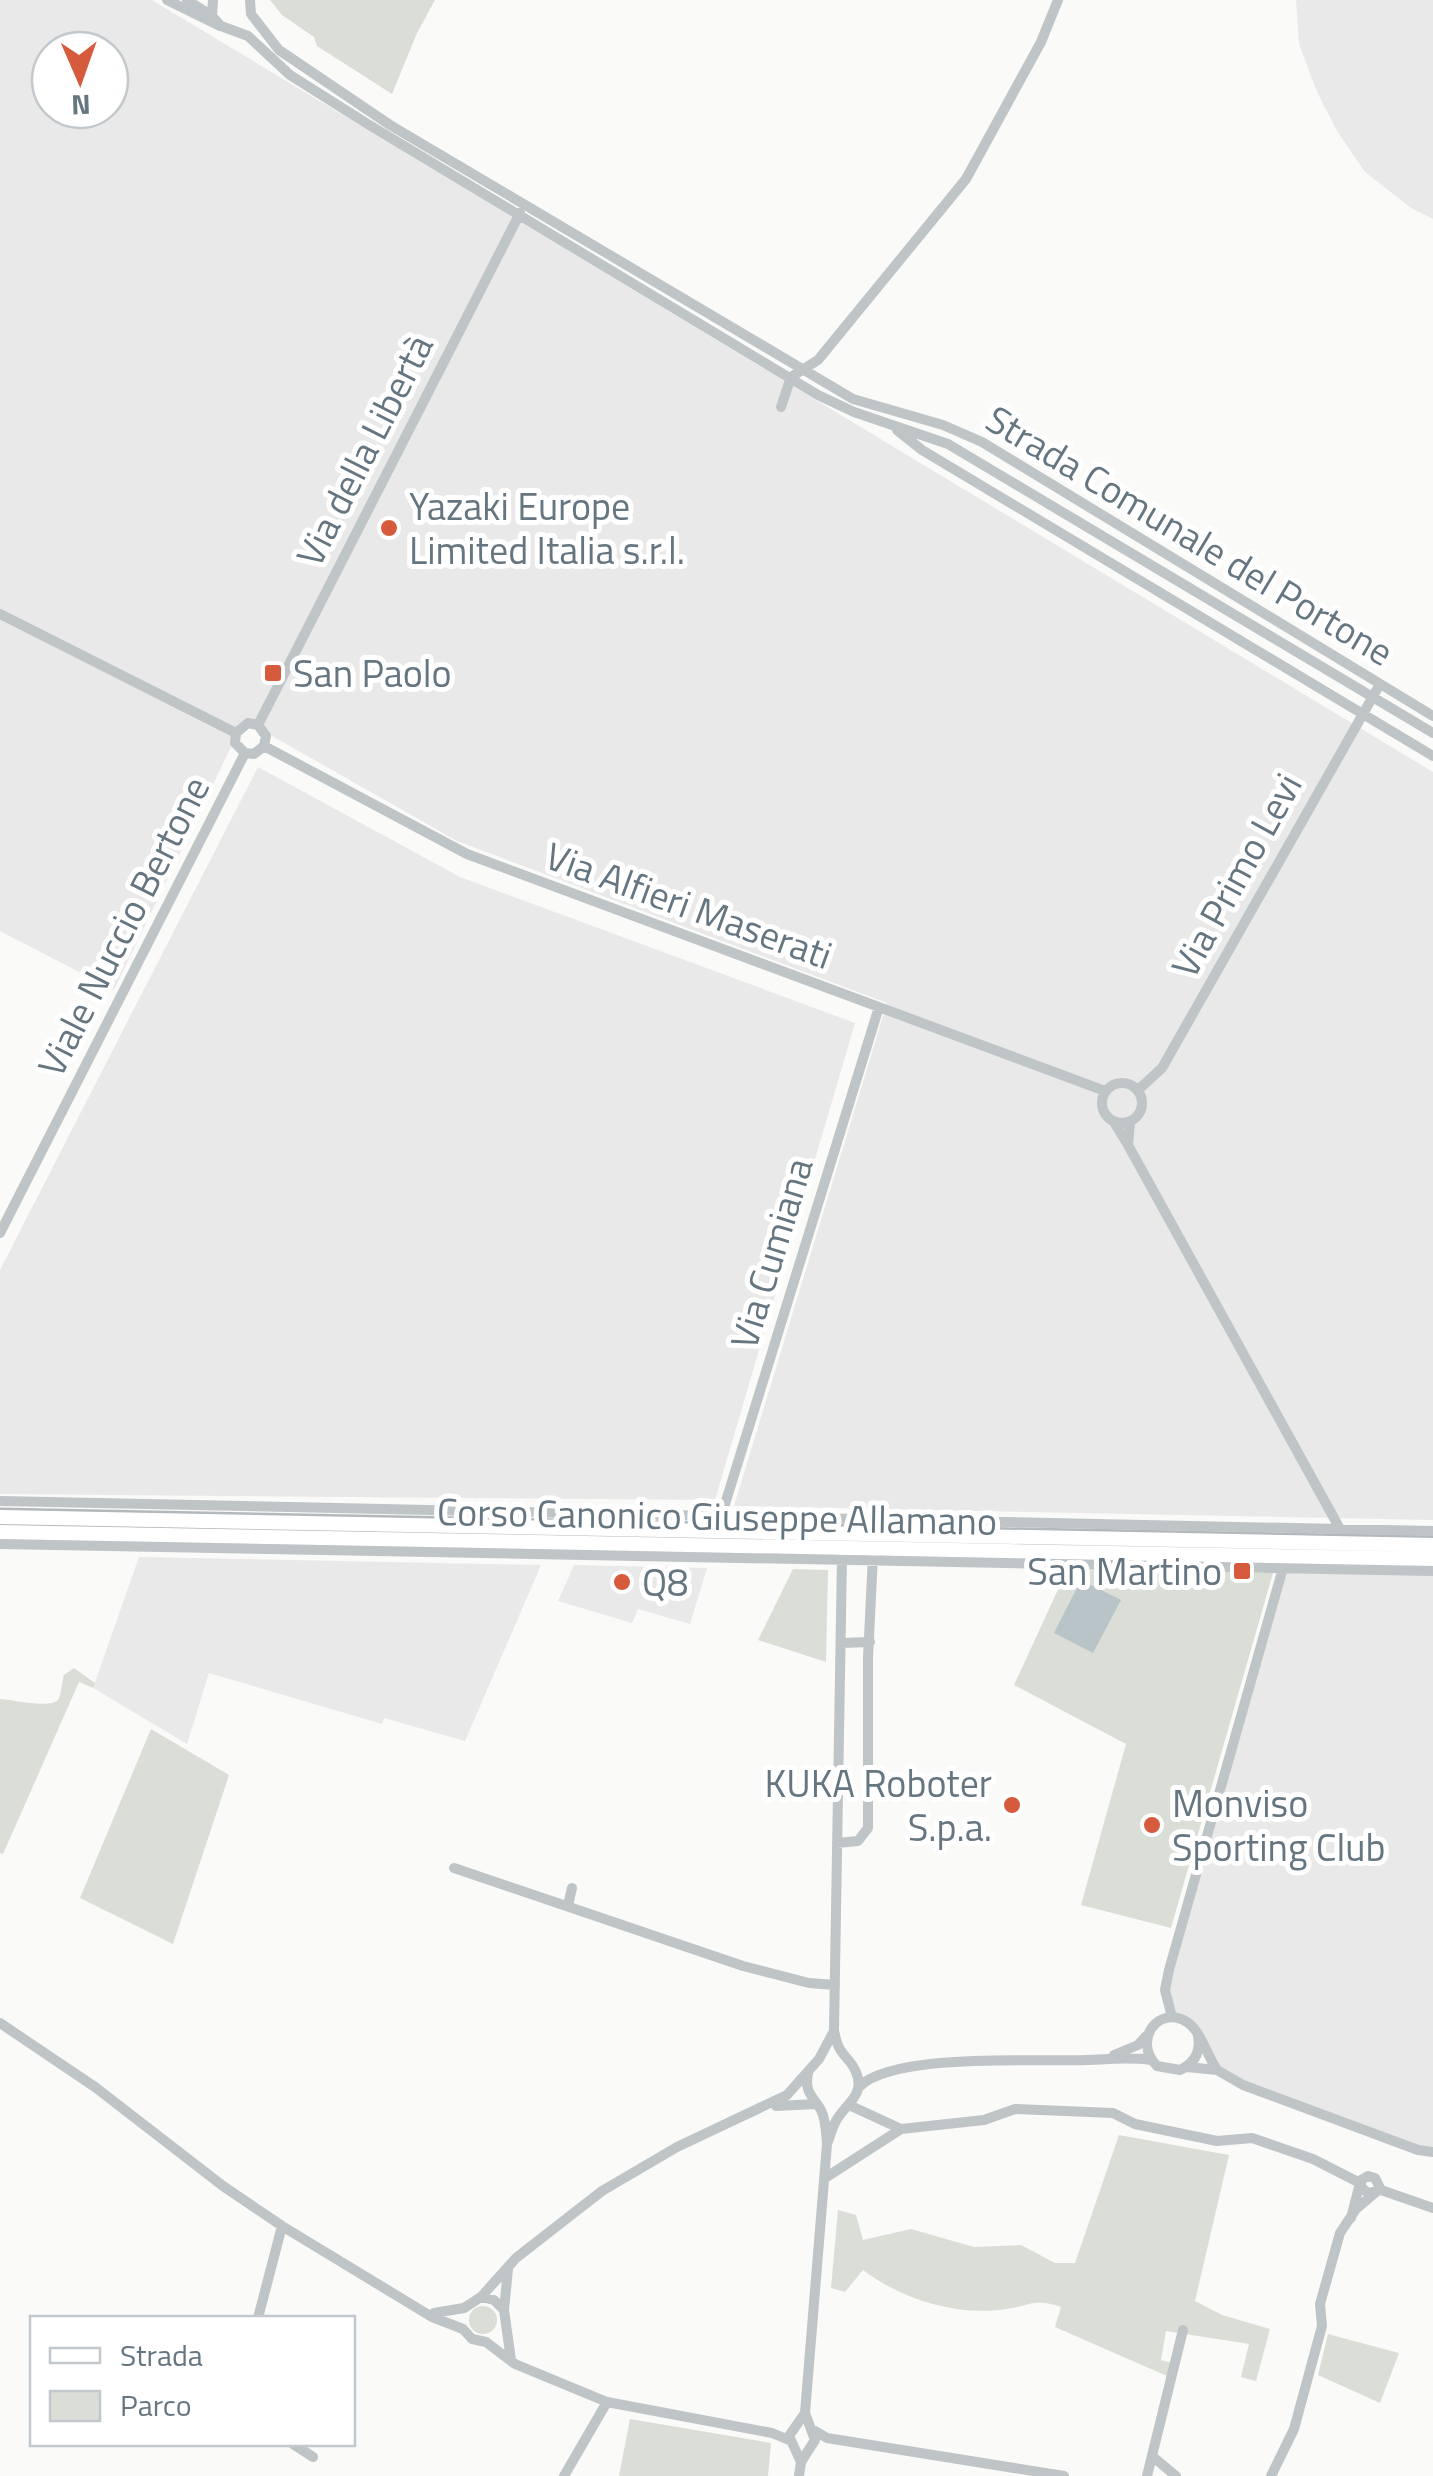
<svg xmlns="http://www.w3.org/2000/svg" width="1433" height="2476" viewBox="0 0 1433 2476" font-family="'Titillium Web',sans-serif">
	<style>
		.built { fill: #e8e9e8; fill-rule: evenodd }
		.green { fill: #daded7 }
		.water { fill: #b8c4c7 }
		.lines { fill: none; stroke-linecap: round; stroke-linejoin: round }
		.major-casing { stroke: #b3b8bc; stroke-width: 19 }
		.minor { stroke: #bfc4c7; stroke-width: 10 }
		.major { stroke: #fff; stroke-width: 14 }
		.poi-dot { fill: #d65a3c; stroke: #fff; stroke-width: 4 }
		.labels { text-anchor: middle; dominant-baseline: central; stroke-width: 10; stroke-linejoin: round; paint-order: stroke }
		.street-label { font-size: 38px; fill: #667680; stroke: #fff }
		.poi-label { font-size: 38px; fill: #667680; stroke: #fff; text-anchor: start }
	</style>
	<rect width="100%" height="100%" fill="#fafaf8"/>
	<path class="built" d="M0,0H152L1433,772V1520L734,1506L887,1003L457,841L244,720L114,990L0,931ZM50,50H110V110H50Z
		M1296,0H1433V219L1411,208L1365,172L1337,131L1317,92L1299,44Z
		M258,767L460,877L855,1023L715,1500L0,1494V1270Z
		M139,1557L541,1565L465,1741L384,1718L382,1724L209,1673L187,1744L93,1688Z
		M574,1565L707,1568L690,1624L638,1609L632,1623L558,1601Z
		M1283,1568L1433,1571V2152L1217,2070L1194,2028L1172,2017L1169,1970Z"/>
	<path class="green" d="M270,0H435L417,33L392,94L317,46L314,37L282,15Z
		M793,1569L828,1570L826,1662L758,1640Z
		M1067,1570L1273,1573L1171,1928L1081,1905L1126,1744L1014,1685Z
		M74,1668L95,1683L93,1688L79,1682L3,1854L0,1853V1699C10,1699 49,1709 58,1700C61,1696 62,1681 64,1675Z
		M151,1729L229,1775L173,1944L80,1898Z
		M1119,2135L1229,2155L1195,2301L1222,2315L1270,2329L1256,2381L1241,2377L1249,2344L1166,2331L1161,2360L1172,2363L1167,2376L1055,2327L1061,2307C1033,2297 1026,2308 999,2310C952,2315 900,2298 863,2270L845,2292L831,2288L838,2210L856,2215L863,2240L911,2229L974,2247L1021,2245L1055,2263H1075Z
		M469 2320a14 14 0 1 1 28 0a14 14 0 1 1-28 0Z
		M1328,2334L1399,2353L1380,2403L1318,2375Z
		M630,2419L771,2443L768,2476H619Z"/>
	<path class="water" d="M1081,1580L1121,1600L1093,1653L1054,1633Z"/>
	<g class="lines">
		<defs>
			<path id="major" d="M0,1517L1433,1545
				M0,1532L1433,1559"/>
		</defs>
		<use href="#major" class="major-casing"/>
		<path class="minor" d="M167,0L220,26
			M187,0L212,16L221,26L248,36L290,75L366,123L818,395L854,412L948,444L1433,733
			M250,0L251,14L279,50L390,125L853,399L943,425L982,442L1433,716
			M212,16L213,0
			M781,407L791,377L818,360L966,179L1041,42L1058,0
			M897,430L922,450L1433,756
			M0,614L236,733
			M258,725L520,213
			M264,746L467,854L1105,1091
			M245,753L235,743L236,733L248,723L258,725
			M245,753L254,754L264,746L266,736L258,725
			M1102 1103a20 20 0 1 1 40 0a20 20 0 1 1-40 0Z
			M1138,1090L1162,1068L1380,684
			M1114,1122L1128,1145L1130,1122
			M1128,1145L1340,1529
			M0,1233L245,753
			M0,1501L1433,1531
			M721,1517L879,1007
			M0,1544L1433,1571
			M841,1643L870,1642
			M837,1843L858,1841L868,1828V1658L873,1555
			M454,1868L743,1966L809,1983L835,1985
			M568,1905L572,1888
			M1172,2017L1165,1990L1169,1970L1283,1568
			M0,2023L95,2087L223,2186L282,2226L432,2317L463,2329L472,2339L486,2342L515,2364L607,2402L772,2433L789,2440
			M1198,2036C1201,2052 1195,2063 1180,2070L1157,2066C1132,2041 1158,2004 1187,2022C1201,2031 1207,2056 1217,2070
			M1114,2055L1138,2045L1146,2036
			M1187,2067L1217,2070L1243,2085L1418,2150L1433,2152
			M859,2087C893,2052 1039,2062 1089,2060C1110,2059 1130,2057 1151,2060
			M849,2105L901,2129L984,2120L1015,2109L1113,2113L1135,2124L1217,2141L1252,2138L1313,2159L1360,2183L1351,2218
			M776,2106L816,2104
			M827,2144C830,2137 832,2128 836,2121C845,2104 866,2095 856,2072C849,2055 838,2057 834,2030L842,1557
			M825,2178L901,2129
			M1381,2190L1375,2178L1368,2176L1361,2180V2187L1368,2193L1381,2190L1433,2208
			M508,2269L504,2310L511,2360
			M481,2297L516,2258L602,2191L677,2147L787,2095L819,2059L834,2031
			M434,2313L464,2308L481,2297L494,2300L503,2309
			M258,2318L282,2226
			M815,2431L827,2438L1064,2476
			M293,2444L313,2457
			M1152,2456L1176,2476
			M801,2462L789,2436L805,2413
			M564,2476L607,2402
			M799,2476L801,2462L815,2440L805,2413L827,2144C826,2133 826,2120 821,2110C813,2096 804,2093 808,2073
			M1147,2476L1183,2330
			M1271,2476L1294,2429L1322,2326L1320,2304L1340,2233L1356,2209L1375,2193"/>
		<use href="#major" class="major"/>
	</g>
	<g class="poi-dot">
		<circle cx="389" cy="528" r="10"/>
		<rect x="263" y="663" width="20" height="20" rx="5"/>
		<rect x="1232" y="1561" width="20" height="20" rx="5"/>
		<circle cx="622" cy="1582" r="10"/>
		<circle cx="1012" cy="1805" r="10"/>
		<circle cx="1152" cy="1825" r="10"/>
	</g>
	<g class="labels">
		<g class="street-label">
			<text transform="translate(364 450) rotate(-63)">Via della Libertà</text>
			<text transform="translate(1190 535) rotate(31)">Strada Comunale del Portone</text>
			<text transform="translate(1236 875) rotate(-61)">Via Primo Levi</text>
			<text transform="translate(689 905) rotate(20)">Via Alfieri Maserati</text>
			<text transform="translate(123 926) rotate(-63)">Viale Nuccio Bertone</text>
			<text transform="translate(771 1253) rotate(-73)">Via Cumiana</text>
			<text transform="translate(717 1516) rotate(1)">Corso Canonico Giuseppe Allamano</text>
		</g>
		<g class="poi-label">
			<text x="409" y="506">Yazaki Europe<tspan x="409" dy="44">Limited Italia s.r.l.</tspan></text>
			<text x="293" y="673">San Paolo</text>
			<text x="1222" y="1571" text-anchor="end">San Martino</text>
			<text x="642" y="1582">Q8</text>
			<text x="992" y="1783" text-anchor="end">KUKA Roboter<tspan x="992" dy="44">S.p.a.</tspan></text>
			<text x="1172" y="1803">Monviso<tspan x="1172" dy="44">Sporting Club</tspan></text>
		</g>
	</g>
	<rect x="30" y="2316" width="325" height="130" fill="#ffffff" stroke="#c2c8cc" stroke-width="2.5"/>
	<rect x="50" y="2348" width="50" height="15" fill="#ffffff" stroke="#c2c8cc" stroke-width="2.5"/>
	<text x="120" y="2366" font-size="30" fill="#667680">Strada</text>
	<rect x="50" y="2391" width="50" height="30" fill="#daded7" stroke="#c2c8cc" stroke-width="2.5"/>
	<text x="120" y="2416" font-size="30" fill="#667680">Parco</text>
	<g transform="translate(80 80) rotate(178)"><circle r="48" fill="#ffffff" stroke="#c2c8cc" stroke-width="2.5"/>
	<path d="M0-8L18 38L0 25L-18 38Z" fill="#d65a3c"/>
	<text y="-15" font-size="28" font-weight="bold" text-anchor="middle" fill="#667680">N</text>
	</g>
</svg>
